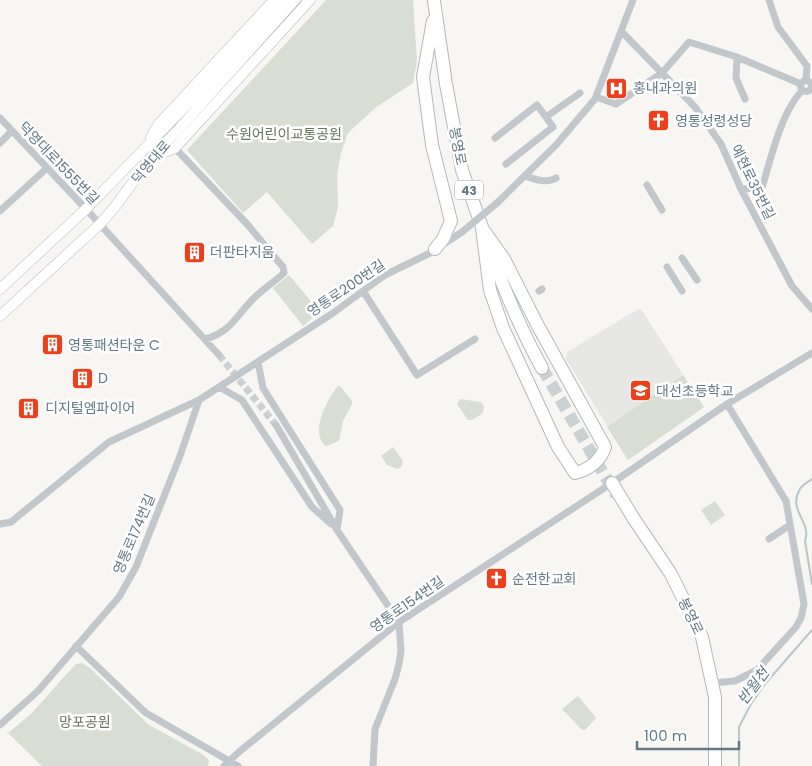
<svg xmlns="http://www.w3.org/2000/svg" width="812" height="766" viewBox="0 0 812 766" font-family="Poppins,'Noto Sans KR',sans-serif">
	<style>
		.built { fill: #e7e8e6 }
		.green { fill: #d8ded4 }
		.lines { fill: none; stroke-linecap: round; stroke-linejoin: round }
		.stream { stroke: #b9c7ca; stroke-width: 2 }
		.minor-tunnel { stroke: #cbd0d2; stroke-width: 7; stroke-dasharray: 7 3.5; stroke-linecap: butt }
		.trunk-tunnel { stroke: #cbd0d2; stroke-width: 12; stroke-dasharray: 12 6; stroke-linecap: butt }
		.secondary-casing { stroke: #b4babe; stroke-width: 11 }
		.trunk-casing { stroke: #b4b9bc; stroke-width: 14 }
		.minor { stroke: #c1c7ca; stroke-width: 7 }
		.secondary { stroke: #fff; stroke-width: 10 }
		.trunk { stroke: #fff; stroke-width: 12 }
		.minor-bridge { stroke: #c1c7ca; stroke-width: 7 }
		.labels { text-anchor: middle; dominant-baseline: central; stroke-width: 5; stroke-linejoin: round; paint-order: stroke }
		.shield { fill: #fff; stroke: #92a1aa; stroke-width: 1 }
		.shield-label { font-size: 12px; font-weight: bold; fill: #647986 }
		.poi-label { font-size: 14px; fill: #647986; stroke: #fff; text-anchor: start }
		.park-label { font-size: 14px; fill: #66775f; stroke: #fff }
		.street-label { font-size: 14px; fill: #647986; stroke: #fff }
		.water-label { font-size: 15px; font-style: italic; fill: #5f7b82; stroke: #fff }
	</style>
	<rect width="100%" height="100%" fill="#f7f6f3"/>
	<path class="built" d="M638,309H641L704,407L628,460L566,359L567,352Z"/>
	<path class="green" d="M326,0H413L417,61L413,83L375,108L348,133L341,153L337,175L338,207L333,226L312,244L267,192L243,213L187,150Z
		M289,275L320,312L303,326L273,288Z
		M683,375L704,407L628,460L607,427Z
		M340,386L352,401V404L343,421L339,441L326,446C309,433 327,400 337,387Z
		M460,399L481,402L484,406L483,413L472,420H468L457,404Z
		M393,447L403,461L402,466L398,469L387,465L381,456Z
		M715,501L725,515L711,525L701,510Z
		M82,663L90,668L149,725L202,754L209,760L208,766H42L8,733L31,714L71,669L76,664Z
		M578,696L596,718L585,730H582L562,709Z"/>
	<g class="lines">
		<path class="stream" d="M812,479C808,482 802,485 800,489C787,510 812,522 805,541L812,584
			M739,766V727L751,704L765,684L812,630"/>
		<path class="minor-tunnel" d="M219,355L276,425"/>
		<path class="trunk-tunnel" d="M542,368L616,495"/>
		<defs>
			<path id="secondary" d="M151,137L158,125L274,0
				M154,156L175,148L310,0
				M0,289L86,209L210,81L285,0
				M0,316L100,224L114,208L151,158L177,131L295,0"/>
			<path id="trunk" d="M434,1L446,84L462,170L483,230
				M433,21L423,77L432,145L451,221L443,239L435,249
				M482,228L504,259L537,324L605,447C601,460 589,470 575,473L558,447L503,328L490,290Z
				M490,251C505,292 521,330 542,368
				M612,483L634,519L671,574L702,637L715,697V766"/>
		</defs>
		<use href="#secondary" class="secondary-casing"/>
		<use href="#trunk" class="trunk-casing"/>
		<path class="minor" d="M769,0L778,27L807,66L806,80
			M621,31L695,107L721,144L741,189L792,286L812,309
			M737,57L736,78L745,99
			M800.5 86a5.5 5.5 0 1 1 11 0a5.5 5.5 0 1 1-11 0Z
			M596,97L616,104L662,73L689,42L737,57L801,84
			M0,118L86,209L219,355
			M495,138L537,105L546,117
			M0,143L12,131
			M175,148L247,224L283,267L284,273C274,282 263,289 253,299C236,316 230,333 205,339
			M506,164L553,127L546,117L580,93
			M525,176C535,179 546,184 556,178
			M647,185L662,210
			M741,189L762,188C770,161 782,109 803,90
			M497,203L556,145L595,99L633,0
			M0,211L47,168
			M682,258L697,280
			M667,267L682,291
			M363,291L417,375L475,339
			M539,291L542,289
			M258,362L263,388L340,510L337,530
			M219,387L242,400L312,507L331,524
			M276,425L337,530L399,622L401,651L399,664L395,679L375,729L373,766
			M0,524L11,522L109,442L199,400L333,313L385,275L430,253L462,232
			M769,539L790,525
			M76,646L146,713L238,766
			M712,683L735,681L757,670L796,627L801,618L804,604L786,501L727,404
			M0,725L38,691L119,597L136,567L180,456L199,400
			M224,766L240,751L399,622L612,483L727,404L812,353"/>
		<use href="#secondary" class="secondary"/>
		<use href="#trunk" class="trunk"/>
		<path class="minor-bridge" d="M462,232L497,203"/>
	</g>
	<defs>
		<symbol id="hospital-square" viewBox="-11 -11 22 22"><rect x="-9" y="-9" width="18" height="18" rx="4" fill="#ed3f1c" stroke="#fff"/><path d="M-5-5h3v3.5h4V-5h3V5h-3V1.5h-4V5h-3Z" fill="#fff"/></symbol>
		<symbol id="church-square" viewBox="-11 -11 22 22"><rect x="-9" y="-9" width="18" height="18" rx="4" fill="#ed3f1c" stroke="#fff"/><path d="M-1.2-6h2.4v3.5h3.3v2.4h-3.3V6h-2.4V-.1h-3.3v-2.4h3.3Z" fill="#fff"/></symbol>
		<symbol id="building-square" viewBox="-11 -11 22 22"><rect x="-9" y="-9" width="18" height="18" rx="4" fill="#ed3f1c" stroke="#fff"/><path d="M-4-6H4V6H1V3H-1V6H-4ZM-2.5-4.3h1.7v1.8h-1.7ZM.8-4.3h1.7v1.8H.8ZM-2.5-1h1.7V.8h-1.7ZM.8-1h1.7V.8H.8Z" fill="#fff"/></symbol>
		<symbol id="school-square" viewBox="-11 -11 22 22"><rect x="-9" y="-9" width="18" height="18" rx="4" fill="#ed3f1c" stroke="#fff"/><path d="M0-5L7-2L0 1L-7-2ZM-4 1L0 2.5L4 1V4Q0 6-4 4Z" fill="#fff"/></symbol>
	</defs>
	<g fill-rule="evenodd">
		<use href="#hospital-square" x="604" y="76" width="25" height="25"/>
		<use href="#church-square" x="646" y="108" width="25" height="25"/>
		<use href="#building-square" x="182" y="240" width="25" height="25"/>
		<use href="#building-square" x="40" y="332" width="25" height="25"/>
		<use href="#building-square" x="70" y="366" width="25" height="25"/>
		<use href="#school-square" x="628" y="378" width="25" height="25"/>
		<use href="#building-square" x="16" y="396" width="25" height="25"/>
		<use href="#church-square" x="484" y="566" width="25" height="25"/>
	</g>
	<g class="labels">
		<rect class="shield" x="455" y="180.5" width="28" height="19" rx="4"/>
		<g class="shield-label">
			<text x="469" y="190">43</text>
		</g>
		<g class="poi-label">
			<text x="633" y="88">홍내과의원</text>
			<text x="675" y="121">영통성령성당</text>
			<text x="210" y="252">더판타지움</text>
			<text x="68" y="345">영통패션타운 C</text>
			<text x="98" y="378">D</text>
			<text x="656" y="391">대선초등학교</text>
			<text x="45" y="408">디지털엠파이어</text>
			<text x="512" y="579">순전한교회</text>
		</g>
		<g class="park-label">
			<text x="284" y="134">수원어린이교통공원</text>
			<text x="85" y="722">망포공원</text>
		</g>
		<g class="street-label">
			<text transform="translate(458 146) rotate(79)">봉영로</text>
			<text transform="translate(151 162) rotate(-50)">덕영대로</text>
			<text transform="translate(59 163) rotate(46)">덕영대로1555번길</text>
			<text transform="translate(753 182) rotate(64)">예현로35번길</text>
			<text transform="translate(346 288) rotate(-34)">영통로200번길</text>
			<text transform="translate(134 534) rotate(-67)">영통로174번길</text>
			<text transform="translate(407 604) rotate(-35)">영통로154번길</text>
			<text transform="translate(691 616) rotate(64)">봉영로</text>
		</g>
		<g class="water-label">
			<text transform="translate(753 686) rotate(-53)">반월천</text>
		</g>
	</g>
	<path d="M637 741v8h102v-8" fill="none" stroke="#647986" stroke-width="2.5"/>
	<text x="644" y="741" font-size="15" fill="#647986" stroke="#ffffff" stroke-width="4" paint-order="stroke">100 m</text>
</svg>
